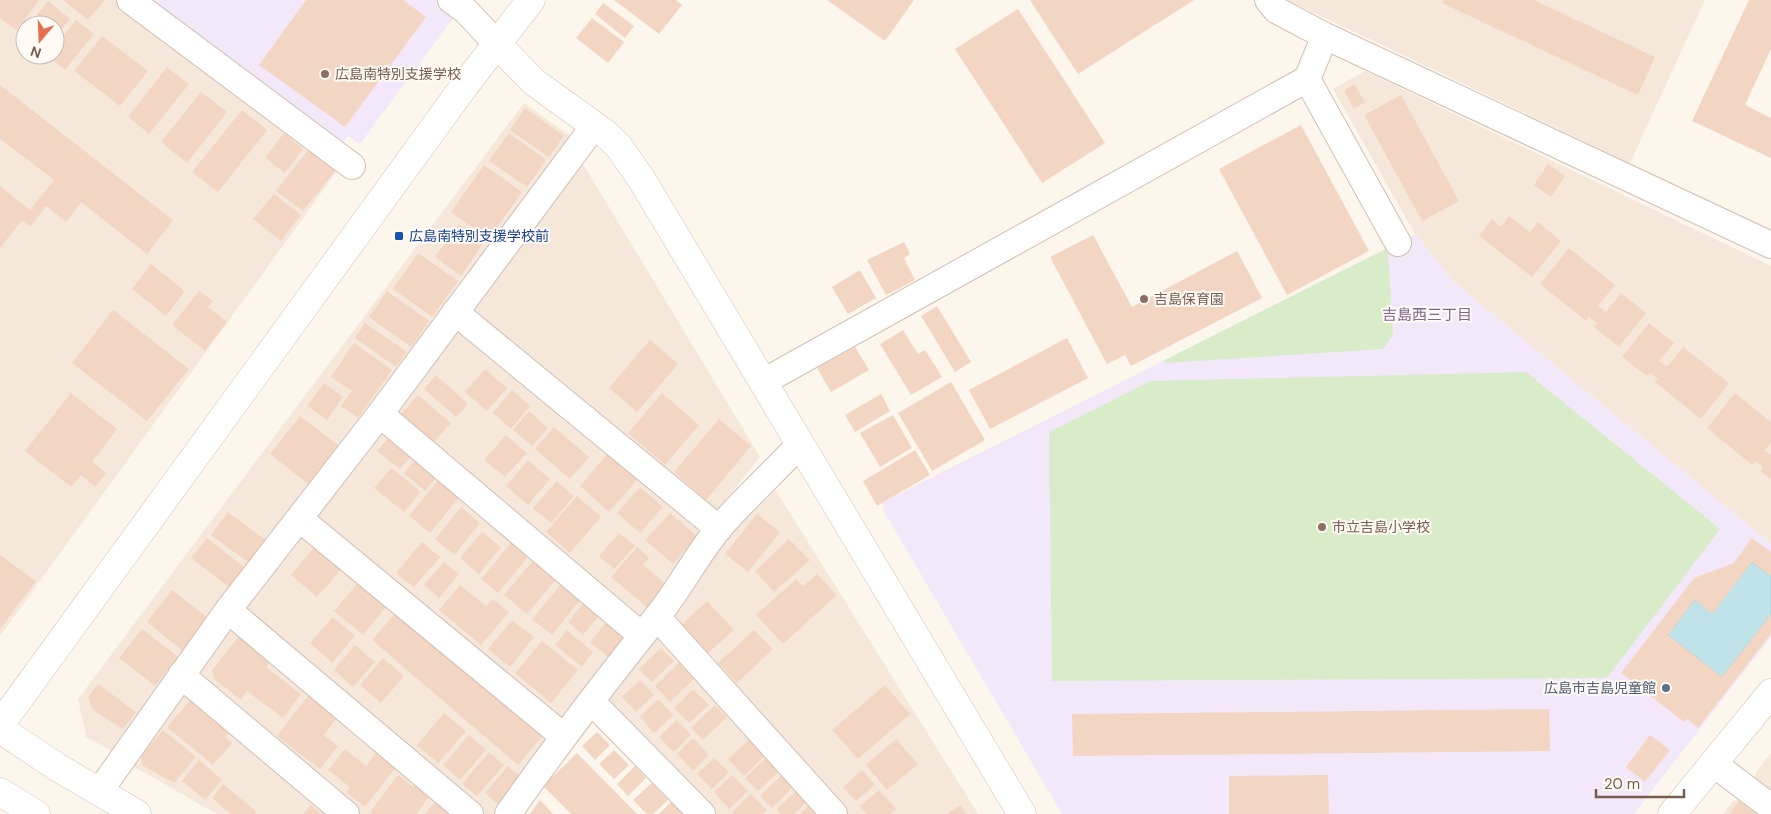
<svg xmlns="http://www.w3.org/2000/svg" width="1771" height="814" viewBox="0 0 1771 814" font-family="'DM Sans','Noto Sans JP',sans-serif">
	<style>
		.residential { fill: #f5e8da; fill-rule: evenodd }
		.education { fill: #f3e8fa }
		.green { fill: #d8ecc9 }
		.water { fill: #bfe3e8; stroke: #a5d3da }
		.building { fill: #f3d5c3 }
		.lines { fill: none; stroke-linecap: round; stroke-linejoin: round }
		.street-casing { stroke: #d1beb0; stroke-width: 28 }
		.secondary-casing { stroke: #d6c0b0; stroke-width: 29 }
		.street { stroke: #fff; stroke-width: 26 }
		.secondary { stroke: #fff; stroke-width: 28 }
		.education-dot { fill: #8d6e63; stroke: #fffaf3; stroke-width: 2 }
		.transit-dot { fill: #1a4fb4; stroke: #fffaf3; stroke-width: 2 }
		.service-dot { fill: #5c6f8a; stroke: #fffaf3; stroke-width: 2 }
		.labels { text-anchor: middle; dominant-baseline: central; stroke-width: 4; stroke-linejoin: round; paint-order: stroke }
		.education-label { font-size: 14px; fill: #785e54; stroke: #fffaf3; text-anchor: start }
		.transit-label { font-size: 14px; fill: #164399; stroke: #fffaf3; text-anchor: start }
		.service-label { font-size: 14px; fill: #4e5e75; stroke: #fffaf3; text-anchor: end }
		.neighbourhood-label { font-size: 15px; fill: #846695; stroke: #fffaf3 }
	</style>
	<rect width="100%" height="100%" fill="#fdf6ec"/>
	<path class="residential" d="M0,0H120L340,167L0,636ZM25,25H55V55H25Z
		M1287,0H1705L1630,163Z
		M1365,71L1771,266V544L1455,283L1415,234L1333,89Z
		M524,103L570,136L569,146L298,499L116,753L86,737L78,699Z
		M580,159L760,457L715,514L464,311Z
		M457,322L710,531L640,623L390,414Z
		M383,425L631,636L561,723L315,516Z
		M771,483L978,814H846L666,615Z
		M310,534L552,735L498,814H480L245,608L301,537Z
		M227,625L462,814H354L194,669Z
		M654,629L825,814H716L609,706L607,693Z
		M186,687L338,814H217L131,765Z
		M1771,753V795L1753,781L1757,771Z
		M1741,799L1760,814H1723L1733,801Z"/>
	<path class="education" d="M141,0H441L458,12L360,144L348,136L338,150Z
		M1415,234L1455,283L1771,544V637L1634,814H1062L883,510V502Z"/>
	<path class="green" d="M1388,248L1393,335L1383,349L1165,363L1163,361Z
		M1526,372L1720,529L1607,678L1052,681L1049,432L1150,381Z"/>
	<path class="water" d="M1752,562L1771,576V614L1722,677L1668,635L1695,600L1712,613Z"/>
	<path class="building" d="M0,0H38L39,1L16,30L0,18Z
		M63,0H105L88,20Z
		M306,0H403L426,17L345,127L259,65Z
		M614,0H676L682,5L659,34Z
		M827,0H914L885,41Z
		M1030,0H1194L1078,74Z
		M1444,0H1534L1655,57L1638,95L1442,3Z
		M1749,0H1771V49L1745,105L1771,118V158L1692,121Z
		M48,1L70,19L55,38V25H29Z
		M603,3L634,26L625,38L595,14Z
		M1018,9L1105,143L1042,183L955,49Z
		M592,18L624,42L608,63L576,38Z
		M76,20L94,34L65,70L47,55H55V46Z
		M102,36L148,71L120,106L74,71Z
		M167,67L189,84L149,134L128,117Z
		M1354,84L1365,102L1354,109L1344,91Z
		M0,85L173,220L147,254L81,202L66,222L46,206L30,227L22,220L0,248V186L30,210L54,180L0,139Z
		M201,92L227,112L187,163L161,142Z
		M1401,95L1459,201L1422,221L1364,115Z
		M525,108L564,136L549,157L510,130Z
		M242,110L267,130L218,192L192,172Z
		M1301,125L1369,251L1287,295L1219,169Z
		M284,133L303,149L285,173L265,158Z
		M509,133L546,160L527,187L489,161Z
		M308,150L335,171L303,211L276,191Z
		M1548,164L1565,176L1551,197L1534,185Z
		M484,165L522,192L489,239L451,212Z
		M274,194L301,215L281,241L253,219Z
		M1509,216L1530,232L1538,222L1561,241L1532,277L1479,236L1492,219L1501,227Z
		M459,224L484,242L461,276L435,257Z
		M1093,235L1132,307L1237,251L1262,298L1131,366L1125,355L1107,364L1050,257Z
		M904,242L910,254L904,258L915,280L886,295L867,260Z
		M1569,248L1615,285L1598,306L1606,312L1621,293L1646,313L1619,347L1594,327L1597,323L1589,317L1586,321L1540,284Z
		M418,253L458,281L432,317L393,289Z
		M151,264L185,291L166,316L132,289Z
		M860,270L876,298L848,314L832,287Z
		M199,291L213,301L208,307L227,322L205,351L172,325Z
		M387,291L429,321L411,347L369,317Z
		M937,306L971,362L955,372L921,316Z
		M113,310L189,369L147,421L72,363Z
		M365,323L407,352L396,367L355,338Z
		M1649,323L1674,343L1659,361L1667,367L1683,347L1729,383L1701,419L1655,382L1658,379L1650,373L1647,376L1622,357Z
		M903,330L918,354L925,350L942,377L911,395L880,344Z
		M1067,338L1088,378L990,429L969,390Z
		M650,340L678,364L637,412L609,388Z
		M354,343L392,370L358,418L341,406L352,391L331,377Z
		M855,347L869,370L831,392L817,368Z
		M485,369L507,388L487,411L465,392Z
		M436,375L468,404L456,417L424,389Z
		M951,382L985,440L932,471L898,413Z
		M324,383L343,397L327,420L307,406Z
		M512,390L530,406L511,429L493,413Z
		M71,393L117,429L92,462L106,473L95,487L81,475L71,487L25,451Z
		M662,393L699,425L665,465L628,433Z
		M1735,393L1771,422V442L1765,450L1771,455V479L1760,471L1763,467L1755,461L1752,465L1707,428Z
		M881,394L890,411L855,432L845,415Z
		M418,395L451,423L431,445L398,417Z
		M529,411L548,428L532,446L513,430Z
		M893,415L912,448L880,467L860,433Z
		M300,416L338,445L308,484L270,454Z
		M719,419L751,446L706,500L674,472Z
		M554,427L589,457L570,479L535,449Z
		M391,435L414,453L400,469L377,451Z
		M506,435L527,453L505,477L484,460Z
		M915,450L930,475L877,506L863,481Z
		M609,452L639,478L609,512L580,486Z
		M418,457L439,474L425,491L404,473Z
		M528,460L550,479L528,505L506,486Z
		M391,468L421,492L404,512L374,488Z
		M440,478L461,495L430,533L409,516Z
		M557,481L574,496L551,523L533,508Z
		M640,487L663,507L640,533L617,513Z
		M577,496L601,517L570,553L546,532Z
		M461,507L480,523L454,555L435,539Z
		M228,512L266,540L249,563L211,535Z
		M670,513L697,536L673,564L645,540Z
		M757,514L780,532L748,572L725,554Z
		M482,532L501,547L479,574L460,558Z
		M619,533L635,546L614,569L599,556Z
		M207,538L245,568L230,588L191,558Z
		M515,538L532,552L498,593L481,579Z
		M1752,538L1771,552V576L1752,562L1712,614L1695,600L1668,635L1722,677L1771,614V634L1698,728L1687,719L1684,722L1621,673L1694,578L1734,563Z
		M789,539L810,560L774,592L755,571Z
		M422,542L440,557L414,587L396,573Z
		M318,543L344,566L317,597L291,575Z
		M637,547L649,558L643,565L667,585L648,608L611,577Z
		M0,555L36,581L0,629Z
		M536,557L559,576L527,614L504,595Z
		M444,562L459,574L439,598L424,585Z
		M817,574L837,595L783,644L756,615L796,579L803,586Z
		M363,577L391,601L363,635L334,611Z
		M563,582L582,598L552,635L532,619Z
		M460,585L486,606L493,599L509,612L481,645L439,610Z
		M172,590L208,618L183,651L147,622Z
		M587,599L602,612L583,635L568,622Z
		M707,601L734,630L707,654L681,625Z
		M399,609L544,734L518,765L372,640Z
		M333,617L355,636L332,663L310,643Z
		M609,619L626,635L608,657L590,642Z
		M512,620L534,637L510,667L488,649Z
		M142,629L178,657L155,686L119,658Z
		M567,630L593,652L582,667L555,645Z
		M754,630L773,649L737,683L718,663Z
		M239,636L274,657L266,667L301,694L283,718L247,691L241,700L214,679L212,670Z
		M542,641L578,670L551,703L515,673Z
		M355,645L375,662L353,687L334,670Z
		M661,648L674,661L652,682L639,669Z
		M383,658L404,676L381,703L360,685Z
		M679,663L694,679L670,702L655,686Z
		M640,680L654,695L636,712L622,697Z
		M98,684L136,712L123,729L93,710L88,697Z
		M885,685L910,714L858,759L832,730Z
		M693,689L709,705L689,723L674,708Z
		M311,692L340,714L324,735L338,746L320,769L277,736Z
		M194,696L233,728L225,738L232,743L213,765L167,727Z
		M658,699L673,715L654,733L640,717Z
		M715,705L727,717L703,740L691,728Z
		M1549,709L1550,751L1073,756L1072,714Z
		M444,713L466,731L438,763L417,745Z
		M677,720L691,735L674,752L659,737Z
		M163,730L196,757L174,783L142,765L141,756Z
		M597,732L610,745L595,760L582,746Z
		M469,735L486,750L460,780L443,765Z
		M1650,735L1670,750L1645,782L1626,767Z
		M693,738L709,755L693,771L677,754Z
		M751,738L766,754L744,776L728,759Z
		M896,739L918,764L887,790L866,765Z
		M345,749L366,766L376,753L395,768L365,807L346,792L350,787L328,770Z
		M614,750L629,765L614,779L599,764Z
		M489,752L504,765L477,796L462,784Z
		M577,753L637,814H571L543,786Z
		M769,755L782,769L758,791L745,778Z
		M714,758L729,772L712,789L697,774Z
		M199,760L222,780L205,800L182,781Z
		M508,766L522,778L499,805L485,793Z
		M635,766L646,778L628,796L617,784Z
		M862,770L875,785L856,801L843,787Z
		M786,771L797,783L772,808L760,796Z
		M398,775L413,787L417,781L432,793L416,814H372L370,812Z
		M732,775L748,791L729,809L714,792Z
		M1328,775L1329,814H1229V776Z
		M652,783L668,800L653,814H647L633,800Z
		M223,784L256,811L254,814H231L212,798Z
		M798,789L808,800L794,814H781L777,809Z
		M879,790L896,809L890,814H867L860,806Z
		M751,794L767,810L763,814H734L732,812Z
		M438,798L453,814H425Z
		M540,800L553,814H530Z
		M1739,801L1756,814H1730Z
		M671,802L682,814H659Z
		M810,804L819,814H800Z
		M311,805L321,814H303Z
		M960,805L966,814H946Z"/>
	<g class="lines">
		<defs>
			<path id="street" d="M130,0L352,166
				M451,0L466,11L497,44
				M1268,0L1276,10L1325,36L1771,245
				M1307,79L1398,243
				M455,312L719,529
				M763,382L1307,79L1325,36
				M380,414L641,635
				M300,519L563,736
				M228,610L470,814
				M657,617L834,814
				M181,675L346,814
				M592,702L702,814
				M1714,764L1771,807
				M99,792L228,610L380,414L594,126
				M508,814C555,747 605,682 656,618C679,590 696,556 719,528C744,499 774,472 800,444"/>
			<path id="secondary" d="M497,44L534,82L606,134L619,147L642,180L1022,814
				M0,725L465,85L531,0
				M0,729L57,767L137,814
				M0,792L36,814
				M1672,814L1771,693"/>
		</defs>
		<use href="#street" class="street-casing"/>
		<use href="#secondary" class="secondary-casing"/>
		<use href="#street" class="street"/>
		<use href="#secondary" class="secondary"/>
	</g>
	<g class="education-dot">
		<circle cx="325" cy="74" r="5"/>
		<circle cx="1144" cy="299" r="5"/>
		<circle cx="1322" cy="527" r="5"/>
	</g>
	<rect class="transit-dot" x="394" y="231" width="10" height="10" rx="2.5"/>
	<circle class="service-dot" cx="1666" cy="688" r="5"/>
	<g class="labels">
		<g class="education-label">
			<text x="335" y="74">広島南特別支援学校</text>
			<text x="1154" y="299">吉島保育園</text>
			<text x="1332" y="527">市立吉島小学校</text>
		</g>
		<g class="transit-label">
			<text x="409" y="236">広島南特別支援学校前</text>
		</g>
		<g class="service-label">
			<text x="1656" y="688">広島市吉島児童館</text>
		</g>
		<g class="neighbourhood-label">
			<text x="1427" y="315">吉島西三丁目</text>
		</g>
	</g>
	<g transform="translate(40 40) rotate(199)"><circle r="24" fill="#fffaf3" stroke="#cabbb1"/>
	<path d="M0-4L9 19L0 12L-9 19Z" fill="#e76f51"/>
	<text y="-8" font-size="14" font-weight="bold" text-anchor="middle" fill="#7a5c4d">N</text>
	</g>
	<path d="M1596 789v8h88v-8" fill="none" stroke="#7a5c4d" stroke-width="2.5"/>
	<text x="1604" y="789" font-size="15" fill="#7a5c4d" stroke="#fffaf3" stroke-width="4" paint-order="stroke">20 m</text>
</svg>
